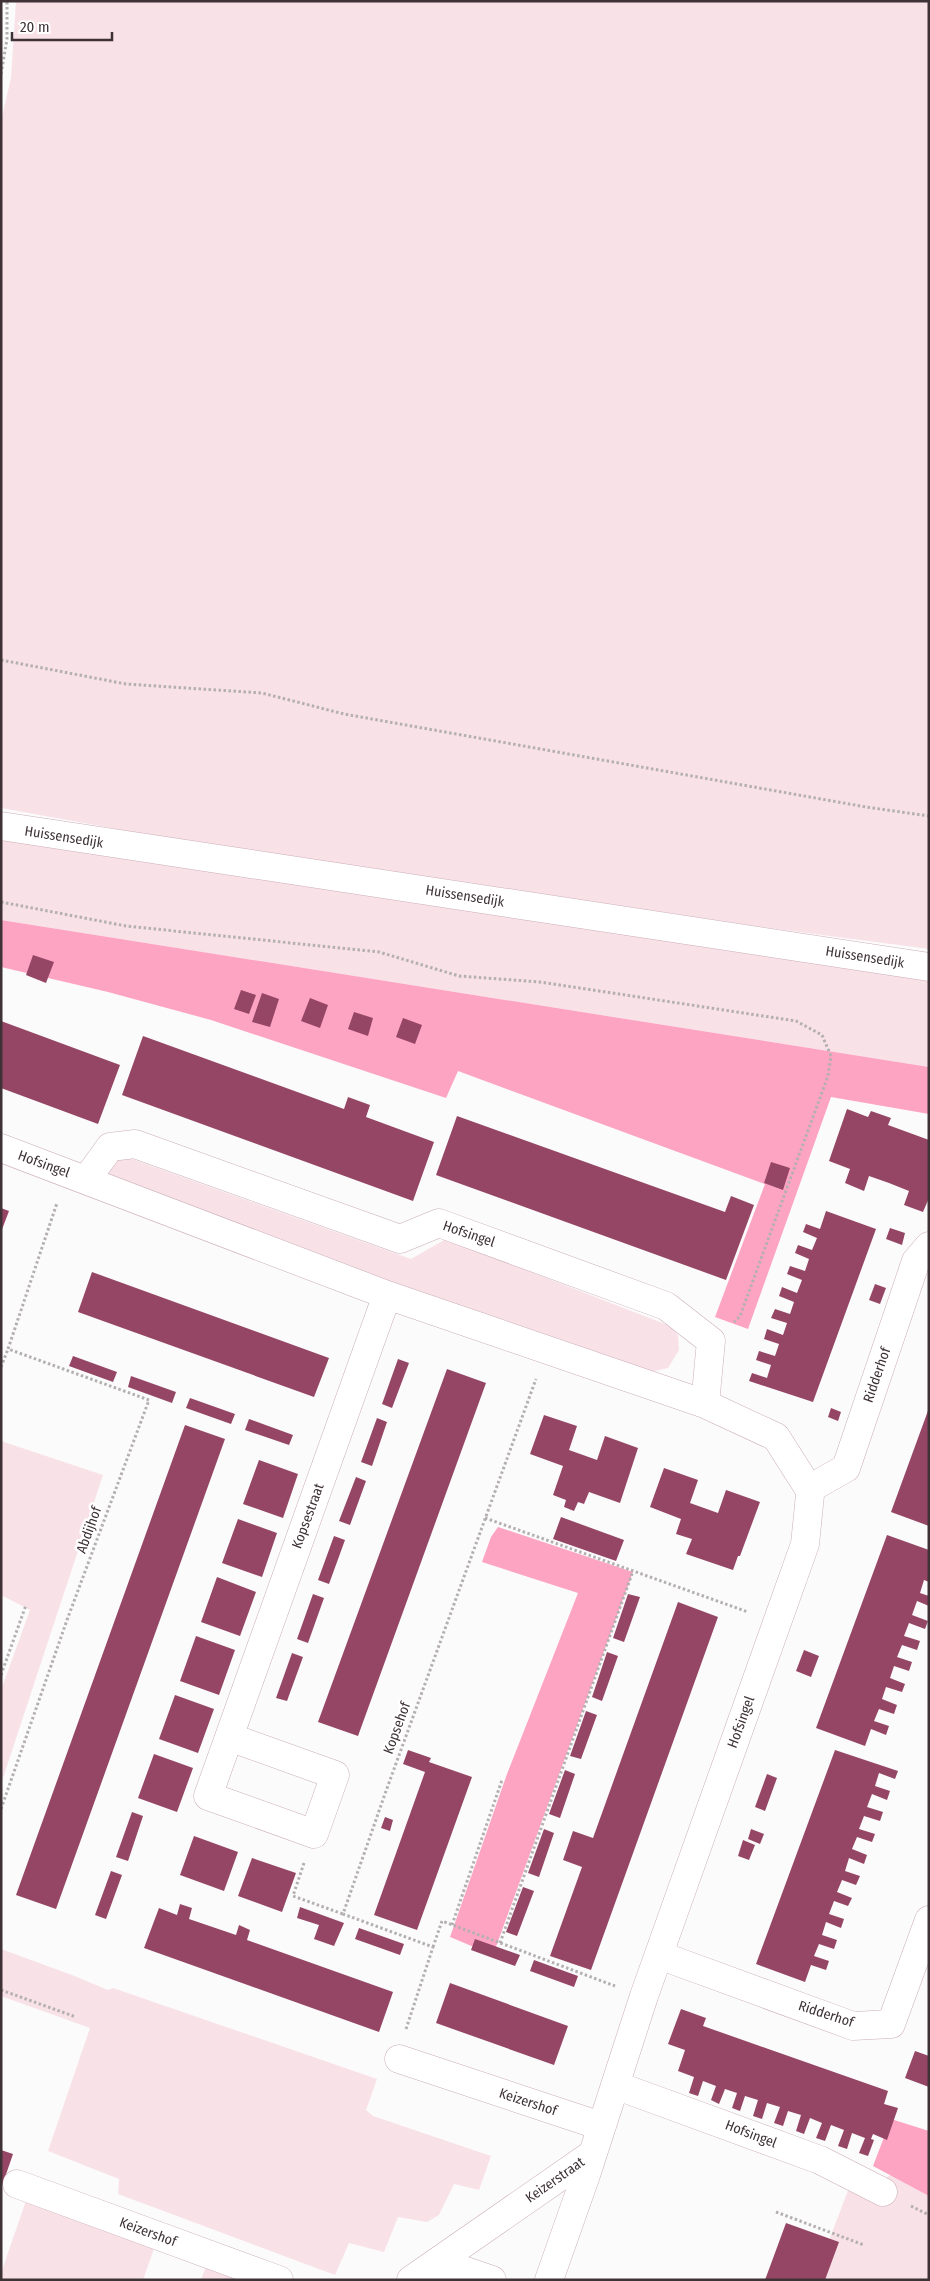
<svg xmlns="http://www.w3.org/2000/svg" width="930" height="2281" viewBox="0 0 930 2281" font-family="'Fira Sans Condensed',sans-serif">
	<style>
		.green { fill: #f9e1e8 }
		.forest { fill: #fea4c3 }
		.building { fill: #964665 }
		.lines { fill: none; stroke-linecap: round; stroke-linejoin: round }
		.minor-casing { stroke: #cbaeb7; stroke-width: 29 }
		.path { stroke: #b4afb1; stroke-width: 3; stroke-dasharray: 2.5 2.5; stroke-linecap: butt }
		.minor { stroke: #fff; stroke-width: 28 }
		.labels { text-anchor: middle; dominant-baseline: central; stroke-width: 5; stroke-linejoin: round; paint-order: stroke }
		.street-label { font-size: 14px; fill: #3e3236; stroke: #fff }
	</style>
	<rect width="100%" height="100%" fill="#fbfbfb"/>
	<path class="green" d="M16,1H929V949L769,928L150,835L1,808V121L11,78Z
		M1,835L929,977V1067L1,920Z
		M121,1155L411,1259L446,1239L670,1326L678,1335L679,1350L668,1368L646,1373L105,1185L107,1167Z
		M1,1441L103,1475L1,1784V1690L30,1610L1,1595Z
		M1,1949L72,1975L108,1990L113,1988L377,2079L366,2110L373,2116L491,2156L479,2190L454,2184L439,2215L427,2222L398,2217L384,2252L349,2243L335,2275L118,2194L119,2179L48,2151L90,2028L1,1996Z
		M929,2151V2280H814L850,2185L871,2187Z
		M28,2195L156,2243L143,2280H1V2273Z
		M208,2261L254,2280H201Z"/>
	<path class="forest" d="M1,920L929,1067V1114L831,1097L748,1329L715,1317L765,1184L458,1071L446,1098L211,1020L108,992L1,967Z
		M498,1527L633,1572L493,1955L450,1937L507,1774L578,1593L482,1562L491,1537Z
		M891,2119L929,2131V2196L873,2166Z"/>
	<path class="building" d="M33,955L54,962L46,983L26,975Z
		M241,990L256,995L249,1014L234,1009Z
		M262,993L279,999L270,1027L252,1022Z
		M310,998L328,1005L320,1028L301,1021Z
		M354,1012L373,1018L368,1036L348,1029Z
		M403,1018L422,1025L415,1044L396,1037Z
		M1,1021L120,1065L98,1124L1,1088Z
		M143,1036L344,1109L348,1097L370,1105L366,1117L434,1142L413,1201L122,1095Z
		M847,1109L868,1117L871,1111L891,1118L888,1125L929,1140V1198L923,1212L904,1205L909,1191L889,1183L869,1176L864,1191L845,1183L850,1169L829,1161Z
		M457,1116L725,1212L731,1196L754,1205L726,1280L436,1175Z
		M771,1162L790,1168L783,1190L764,1183Z
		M1,1208L9,1211L1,1232Z
		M826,1211L876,1229L813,1402L749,1381L752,1373L767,1378L771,1365L756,1360L759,1351L775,1356L779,1344L764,1339L767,1329L783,1335L787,1323L771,1318L775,1309L790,1314L794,1302L779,1296L782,1287L797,1293L802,1280L787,1274L790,1266L805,1271L809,1259L795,1253L798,1245L812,1250L817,1238L803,1232L806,1224L820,1229Z
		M890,1228L905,1233L902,1245L886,1239Z
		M92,1272L329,1358L314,1397L78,1312Z
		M875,1284L886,1288L880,1304L869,1300Z
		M73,1356L117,1372L113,1382L69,1366Z
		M398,1359L409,1363L392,1408L382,1404Z
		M447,1369L486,1383L358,1736L318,1722Z
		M131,1376L176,1392L172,1403L128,1387Z
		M190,1398L235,1414L231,1424L186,1408Z
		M831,1408L841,1412L838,1421L828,1417Z
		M929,1408V1526L891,1512Z
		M544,1415L577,1426L569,1450L597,1460L605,1436L638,1448L620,1503L589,1492L584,1504L578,1502L574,1511L564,1507L566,1500L553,1495L563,1466L530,1454Z
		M377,1418L387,1422L372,1466L361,1462Z
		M249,1419L293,1435L289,1445L245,1430Z
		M185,1425L225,1439L56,1909L16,1895Z
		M259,1460L298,1474L283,1518L243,1504Z
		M664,1468L698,1480L690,1503L718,1513L726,1490L760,1502L740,1556H738L733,1570L686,1554L692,1539L676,1534L681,1519L650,1507Z
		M356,1477L366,1481L350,1525L339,1521Z
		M561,1517L624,1540L616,1561L553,1539Z
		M238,1519L277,1533L262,1577L222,1563Z
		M887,1535L929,1550V1582L924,1580L920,1593L929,1596V1606L917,1601L912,1615L928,1621L925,1629L909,1623L904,1636L920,1641L917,1650L902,1645L897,1657L912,1662L909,1671L894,1666L890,1678L905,1684L902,1692L886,1687L882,1699L897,1705L894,1714L879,1709L874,1721L889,1726L886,1735L871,1729L865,1746L816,1728Z
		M334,1536L345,1540L329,1584L318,1580Z
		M217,1577L256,1592L240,1636L201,1622Z
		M313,1594L324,1598L308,1643L297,1639Z
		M628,1594L640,1597L624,1642L613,1638Z
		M678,1602L718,1617L591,1970L550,1956L582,1867L563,1860L573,1831L593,1838Z
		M196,1636L235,1650L219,1695L180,1681Z
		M804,1650L819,1656L811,1677L796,1671Z
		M607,1652L618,1656L602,1701L592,1697Z
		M292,1653L303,1657L287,1701L276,1698Z
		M175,1695L214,1709L198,1753L159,1739Z
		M586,1711L597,1715L581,1759L570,1756Z
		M408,1750L431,1758L429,1762L472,1777L417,1930L374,1915L425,1772L403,1764Z
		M835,1750L898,1771L895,1779L879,1773L875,1786L890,1791L887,1800L872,1794L867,1807L883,1812L880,1821L864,1816L859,1829L875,1834L872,1842L857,1837L852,1849L867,1855L864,1864L849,1858L845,1871L860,1876L856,1885L842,1880L837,1892L852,1898L848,1906L834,1901L829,1914L844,1919L841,1928L826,1922L822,1935L837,1940L834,1949L819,1944L814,1956L829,1961L826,1970L811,1965L805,1982L756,1964Z
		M154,1754L193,1768L177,1812L138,1798Z
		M565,1770L575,1774L560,1818L549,1814Z
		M767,1774L777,1778L765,1811L755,1807Z
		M132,1812L143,1816L128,1861L116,1857Z
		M385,1817L393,1820L390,1831L381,1828Z
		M544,1829L554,1833L539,1877L528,1873Z
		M751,1829L764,1834L760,1844L748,1839Z
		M194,1836L238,1852L224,1891L180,1875Z
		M743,1840L755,1845L749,1860L738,1856Z
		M252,1858L296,1873L282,1912L238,1896Z
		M111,1871L122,1875L106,1919L95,1915Z
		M523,1887L534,1891L517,1936L506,1932Z
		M180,1904L192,1908L189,1919L236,1935L239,1925L250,1930L247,1940L393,1992L379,2032L144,1948L159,1908L177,1915Z
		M300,1907L344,1923L334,1946L314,1939L319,1925L297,1918Z
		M359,1928L404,1944L400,1955L355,1939Z
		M475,1939L520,1955L515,1966L471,1950Z
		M534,1960L578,1976L574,1987L530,1971Z
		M450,1983L568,2026L554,2065L436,2023Z
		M681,2009L706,2018L703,2026L888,2091L884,2104L898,2108L887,2140L873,2134L871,2139L874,2140L868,2156L859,2153L865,2138L852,2133L847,2149L838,2146L844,2130L831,2125L825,2141L816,2138L822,2123L810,2118L804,2134L796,2131L801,2115L788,2111L783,2126L774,2123L780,2107L767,2103L762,2119L753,2116L758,2100L745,2096L740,2111L732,2108L737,2093L725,2089L719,2104L711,2100L716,2086L703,2081L698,2096L689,2093L694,2077L678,2071L685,2050L668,2044Z
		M915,2051L929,2056V2087L905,2078Z
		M1,2150L13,2154L2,2186H1Z
		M786,2223L839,2242L825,2280H765Z"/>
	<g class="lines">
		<defs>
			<path id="minor" d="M1,826L929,967
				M1,1148L387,1295L705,1404L776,1437L809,1489L810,1495L805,1544L644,1996L586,2175L549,2280
				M86,1180L110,1147L135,1144L400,1239L439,1223L666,1306L711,1341L705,1404
				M809,1489L846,1468L916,1261L929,1246
				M229,1737L335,1775L314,1834L208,1796L387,1295
				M659,1955L853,2026L891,2024L929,1920
				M399,2059L601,2126
				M615,2085L820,2160L883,2192
				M17,2184L279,2280
				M430,2267L460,2269L492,2280
				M411,2280L591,2155"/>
		</defs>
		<use href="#minor" class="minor-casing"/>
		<path class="path" d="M1,74L7,39V1
			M1,660L126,684L262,693L344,714L866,807L929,816
			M1,902L126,926L379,952L459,976L540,982L796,1021L822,1035L831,1056L828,1076L740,1316L734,1322
			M1,1367L8,1349
			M485,1518L748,1612
			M1,1675L26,1605
			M1,1809L67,1620L149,1400L8,1349L57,1203
			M304,1863L293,1896L343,1914
			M452,1925L502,1780
			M500,1943L633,1571
			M433,1947L442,1921L615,1986
			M1,1990L76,2017
			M406,2029L433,1947L343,1914L386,1791L536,1379
			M911,2206L929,2215
			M776,2212L864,2245"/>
		<use href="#minor" class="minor"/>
	</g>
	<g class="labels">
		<g class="street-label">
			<text transform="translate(64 837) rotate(9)">Huissensedijk</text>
			<text transform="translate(465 896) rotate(9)">Huissensedijk</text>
			<text transform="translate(865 957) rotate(9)">Huissensedijk</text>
			<text transform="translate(44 1164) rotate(20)">Hofsingel</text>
			<text transform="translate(469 1234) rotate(19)">Hofsingel</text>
			<text transform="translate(877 1375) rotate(-71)">Ridderhof</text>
			<text transform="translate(308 1516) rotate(-70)">Kopsestraat</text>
			<text transform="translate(89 1530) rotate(-70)">Abdijhof</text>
			<text transform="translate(741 1722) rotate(-70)">Hofsingel</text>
			<text transform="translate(397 1728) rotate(-70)">Kopsehof</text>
			<text transform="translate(826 2014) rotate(18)">Ridderhof</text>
			<text transform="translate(528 2102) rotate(18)">Keizershof</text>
			<text transform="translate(751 2134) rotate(21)">Hofsingel</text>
			<text transform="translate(555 2180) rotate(-35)">Keizerstraat</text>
			<text transform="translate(148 2232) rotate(20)">Keizershof</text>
		</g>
	</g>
	<rect width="930" height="2281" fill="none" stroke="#3e3236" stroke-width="5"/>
	<path d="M12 32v8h100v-8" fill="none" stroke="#3e3236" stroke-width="2.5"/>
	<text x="20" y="32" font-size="15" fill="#3e3236" stroke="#ffffff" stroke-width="4" paint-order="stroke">20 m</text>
</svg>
